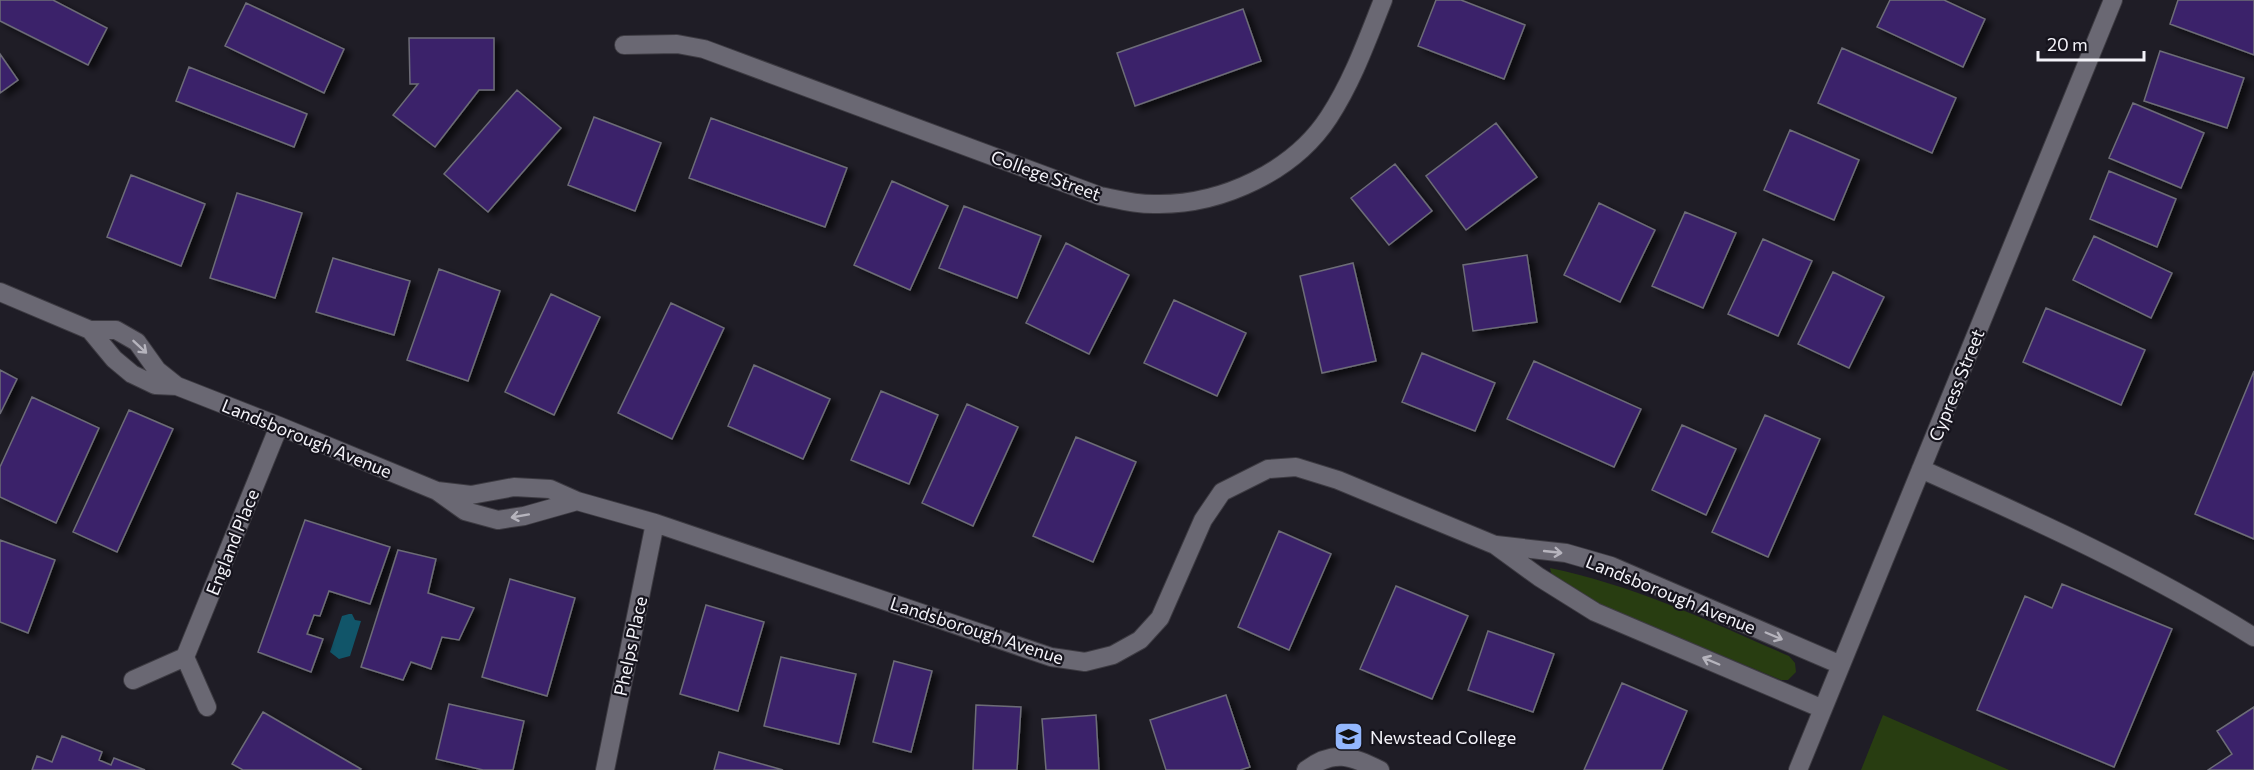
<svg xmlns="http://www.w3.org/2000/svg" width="2254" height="770" viewBox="0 0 2254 770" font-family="Commissioner,sans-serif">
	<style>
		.green { fill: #283d11 }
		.water { fill: #115569 }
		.building { fill: #3a246b; stroke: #6d6c77; stroke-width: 1.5; filter: url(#shadow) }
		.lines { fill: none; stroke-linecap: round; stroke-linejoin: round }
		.minor-casing { stroke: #3d3b42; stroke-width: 20 }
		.minor { stroke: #6a6873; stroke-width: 18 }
		.oneway { stroke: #b6b4bd }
		.labels { text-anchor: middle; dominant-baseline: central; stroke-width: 4.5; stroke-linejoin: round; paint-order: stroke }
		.street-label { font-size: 18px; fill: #f4f3f9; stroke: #16141d }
		.poi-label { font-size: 18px; fill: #f4f3f9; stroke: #16141d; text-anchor: start }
	</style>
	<defs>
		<filter id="shadow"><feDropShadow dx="6" dy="4" stdDeviation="3" flood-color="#0009"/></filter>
	</defs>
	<rect width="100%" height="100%" fill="#1f1d26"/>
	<path class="green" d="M1550,568C1633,585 1711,622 1789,656L1795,663L1796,672L1788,680H1781L1588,600L1552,576Z
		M1883,715L2009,770H1861Z"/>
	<path class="water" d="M349,614H352L355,620L361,621L350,656L339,659L330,652L342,616Z"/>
	<path class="building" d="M0,0H53L107,28L88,65L0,21Z
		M1436,0H1461L1525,25L1504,79L1418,46Z
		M1890,0H1944L1985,19L1963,67L1877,27Z
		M2178,0H2254V55L2170,24Z
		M246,3L344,49L324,93L225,46Z
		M1243,9L1261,61L1135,106L1117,53Z
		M409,38H494V90H479L435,147L393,115L418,84H410Z
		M1842,48L1956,98L1932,153L1818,103Z
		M2160,51L2244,78L2227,128L2144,101Z
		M0,54L18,80L0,93Z
		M189,67L307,114L294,147L176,101Z
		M517,90L561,128L488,212L444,174Z
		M2133,103L2204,133L2181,188L2109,158Z
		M594,117L661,143L635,211L568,185Z
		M711,118L847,168L825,227L689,178Z
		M1496,123L1537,177L1466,230L1426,176Z
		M1790,130L1859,160L1834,220L1764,190Z
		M1395,164L1432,211L1389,245L1351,198Z
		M2109,171L2176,199L2157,247L2090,219Z
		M131,175L205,204L181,266L107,237Z
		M892,181L948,206L910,290L854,265Z
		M237,193L302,213L275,298L210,278Z
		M1599,203L1655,230L1620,302L1564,275Z
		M964,206L1041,236L1017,298L939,268Z
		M1685,212L1736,233L1703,308L1652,286Z
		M2094,236L2172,273L2151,318L2073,280Z
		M1763,239L1812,261L1778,336L1728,314Z
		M1066,243L1129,275L1089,354L1026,323Z
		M1527,255L1537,322L1473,331L1463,265Z
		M333,258L410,281L394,335L316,312Z
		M1353,263L1376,361L1322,373L1300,276Z
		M439,269L500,291L468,381L407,360Z
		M1833,272L1884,297L1849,368L1798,344Z
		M551,294L600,317L554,415L505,392Z
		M1174,300L1246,333L1217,396L1144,363Z
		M671,303L724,328L672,439L618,413Z
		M2046,308L2145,350L2121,405L2023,362Z
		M1422,353L1495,383L1475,431L1402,402Z
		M1534,361L1641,409L1614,467L1507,419Z
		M754,365L830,399L803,459L728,426Z
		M0,370L17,379L0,414Z
		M2254,371V539L2195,514Z
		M881,391L938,415L909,484L851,460Z
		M32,397L99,428L56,523L0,497V467Z
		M967,404L1018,427L973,526L922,503Z
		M129,410L173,429L117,552L73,532Z
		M1765,415L1820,439L1768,557L1712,532Z
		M1682,425L1736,449L1706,515L1652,490Z
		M1076,437L1136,462L1093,562L1033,536Z
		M305,520L390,547L370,604L329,591L320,616L314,615L307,634L323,639L311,672L258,652Z
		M1279,531L1331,554L1289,650L1238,627Z
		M0,540L55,560L28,633L0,622Z
		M398,550L436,559L428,593L474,608L459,640L442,637L431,669L411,662L403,680L361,667Z
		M510,579L575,598L547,696L482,677Z
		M2062,584L2172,629L2114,767L1977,710L2025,596L2052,608Z
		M1396,586L1468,616L1432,699L1360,669Z
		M706,605L764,622L738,711L680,694Z
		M1488,631L1554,654L1533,712L1468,690Z
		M781,657L856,674L839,744L764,726Z
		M894,661L932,671L911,752L873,742Z
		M1622,683L1687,711L1662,770H1584Z
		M1226,695L1250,767L1240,770H1166L1150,720Z
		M449,704L524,721L513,770H483L436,759Z
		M976,705L1021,707L1017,770H973Z
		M2254,707V770H2208L2232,754L2217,731Z
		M263,712L361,769L360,770H243L232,764Z
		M1096,715L1099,770H1046L1042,719Z
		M62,736L102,752L99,760L111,765L114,758L145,770H32L37,756L52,762Z
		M719,752L783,770H714Z"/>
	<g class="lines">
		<defs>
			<path id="minor" d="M624,45L677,44L704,49L1100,196C1120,200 1139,205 1159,204C1223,204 1294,171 1329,117C1353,80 1367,40 1383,0
				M0,292L90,330H116L137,342L157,370L177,386
				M90,330L114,359L132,374L155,385L177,386L279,426L437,491L465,511L498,520L524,516L577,501
				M1921,469C2035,520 2148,571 2254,637
				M437,491L471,495L514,487L550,489L577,501L655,523L1051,657L1085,662L1113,655L1140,640L1160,618L1203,520L1222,492L1268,469L1296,467L1338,480L1495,545L1539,577L1595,612L1823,709
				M1496,545L1566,553L1611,566L1841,665
				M185,657L207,707
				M133,680L185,657L279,426
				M605,770L655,523
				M1306,770C1334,749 1351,756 1380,770
				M1798,770L2113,0"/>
		</defs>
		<use href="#minor" class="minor-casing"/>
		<use href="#minor" class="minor"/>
	</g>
	<defs><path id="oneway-shaft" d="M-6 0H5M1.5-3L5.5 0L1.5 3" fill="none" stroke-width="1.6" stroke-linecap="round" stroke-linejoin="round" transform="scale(1.5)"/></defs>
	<g class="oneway">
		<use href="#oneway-shaft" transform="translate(140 347) rotate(43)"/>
		<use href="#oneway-shaft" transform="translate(520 516) rotate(170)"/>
		<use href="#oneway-shaft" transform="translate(1553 552) rotate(6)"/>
		<use href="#oneway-shaft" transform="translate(1774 636) rotate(23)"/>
		<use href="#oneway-shaft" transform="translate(1711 661) rotate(-157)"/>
	</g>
	<defs>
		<symbol id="school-square" viewBox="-11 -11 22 22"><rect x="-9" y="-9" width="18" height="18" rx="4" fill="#93b7fd" stroke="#16141d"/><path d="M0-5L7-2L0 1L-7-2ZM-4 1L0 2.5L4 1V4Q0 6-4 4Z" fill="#111"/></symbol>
	</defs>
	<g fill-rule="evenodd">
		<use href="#school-square" x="1332" y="720" width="33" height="33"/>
	</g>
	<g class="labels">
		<g class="street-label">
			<text transform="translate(1046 175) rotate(20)">College Street</text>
			<text transform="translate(1956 385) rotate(-68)">Cypress Street</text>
			<text transform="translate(307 438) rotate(22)">Landsborough Avenue</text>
			<text transform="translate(232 542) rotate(-68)">England Place</text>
			<text transform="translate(1671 594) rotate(22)">Landsborough Avenue</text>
			<text transform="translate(977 630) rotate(18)">Landsborough Avenue</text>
			<text transform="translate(630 646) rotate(-78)">Phelps Place</text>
		</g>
		<g class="poi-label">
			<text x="1370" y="737">Newstead College</text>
		</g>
	</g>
	<path d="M2038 51v9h106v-9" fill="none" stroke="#f4f3f9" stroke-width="3"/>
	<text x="2047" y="51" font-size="18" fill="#f4f3f9" stroke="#16141d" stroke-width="4.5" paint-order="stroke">20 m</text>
</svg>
